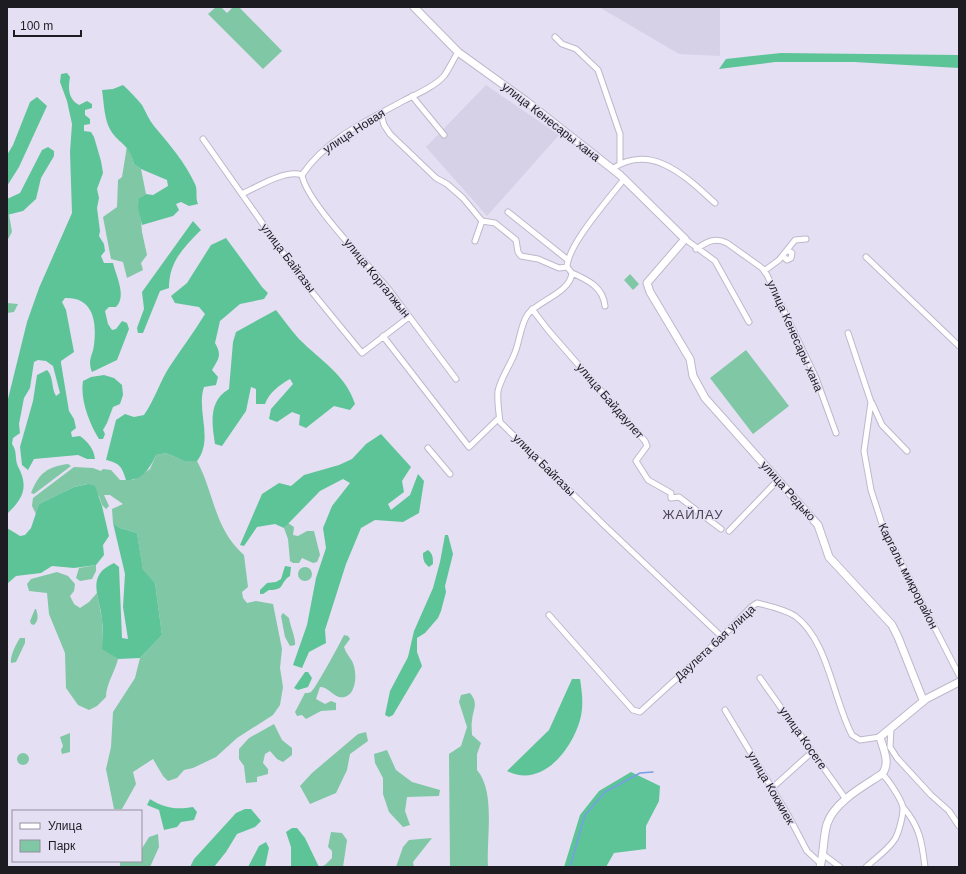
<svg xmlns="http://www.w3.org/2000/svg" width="966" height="874" viewBox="0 0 966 874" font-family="Arial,sans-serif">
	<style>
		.education { fill: #d7d1e7 }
		.green { fill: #7fc7a5 }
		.forest { fill: #5dc498 }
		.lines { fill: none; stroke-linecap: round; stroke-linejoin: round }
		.stream { stroke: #769fe8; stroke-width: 1.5 }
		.street-casing { stroke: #beb8cb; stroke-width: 7 }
		.secondary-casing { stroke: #beb8cb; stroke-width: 9 }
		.street { stroke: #fff; stroke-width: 5 }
		.secondary { stroke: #fff; stroke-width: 7 }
		.labels { text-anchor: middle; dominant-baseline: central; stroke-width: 3; stroke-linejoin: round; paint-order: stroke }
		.street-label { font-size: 12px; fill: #1e1c23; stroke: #e5dff3 }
		.neighbourhood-label { font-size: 13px; letter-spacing: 1px; fill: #4a4555; stroke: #e5dff3 }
	</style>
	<rect width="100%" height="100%" fill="#e5dff3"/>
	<path class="education" d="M599,7H720V56L679,54Z
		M486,85L559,135L487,216L426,147Z"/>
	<path class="green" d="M216,7H221L227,13L233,7H239L282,51L263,69L208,14Z
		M127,146L131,154L134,164L141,169L146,194L139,198L142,232L147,255L141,263L143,270L127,278L123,262L111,259L103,217L117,207L118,180L122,177Z
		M9,214L12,232L7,241V215Z
		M630,274L639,284L633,290L624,280Z
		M7,303L18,304L14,312L7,313Z
		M746,350L789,406L753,434L710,378Z
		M166,453L184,461H197C214,492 214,529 244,555L248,587L242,592L243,598L247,603L256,601L273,604L282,649L280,668L283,687L280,705L273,715L237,738L216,757L193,768L184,770L177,778L168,781L163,776L153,759L133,772L136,784L122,809H114L106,769L111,747L113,712L135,678L140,658L162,635L155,583L143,571L137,533L120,528L113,523L112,509L123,504L110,495H104L109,506L106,509L102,505L99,496L87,484L74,487L39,504L36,514L32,506L33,498L74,467L93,468L101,471L103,469L111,470L120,480H133L150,469L156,455Z
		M68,464L71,466L34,494L31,493C39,473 47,467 68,464Z
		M288,523L294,527L293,535L298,536L307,531H314L320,555L317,562L313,563L302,558L299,563H293L290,561L288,539L284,528Z
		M96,565V571L92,579L80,581L76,578L79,568Z
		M298 574a7 7 0 1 1 14 0a7 7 0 1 1-14 0Z
		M57,572L68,576L75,584L74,591L70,596L74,604L80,608L89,602L97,593L102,619V648L118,659C115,672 106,684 106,697L97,706L89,710L78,705L66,688L65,653L49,614L47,593L29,591L27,584L31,579Z
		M35,609H36C38,615 39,620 34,625L31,624L30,621Z
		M283,613L289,618C290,626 296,638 295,645L290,646L285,637L281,616Z
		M344,635L348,636L350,639L344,647C346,653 349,656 352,661C358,672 357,700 339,697C332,695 328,687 320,687L316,699L325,704L331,701L336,703V710L321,711L306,719L302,715L297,716L295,712L305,693C307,693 309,693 311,692C316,688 340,643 344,635Z
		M20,638H25V643L16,662L11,663C10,656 16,644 20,638Z
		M470,693C479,704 473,708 472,721C471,725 472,730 472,735L481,743L477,754V770C496,792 486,839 488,867H450L449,754L461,746L467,727L459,702L461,695Z
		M274,724L282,740L292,748V755L283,762L277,759L270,751L265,754L263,763L268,769V774L257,777V782L246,783L244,766L239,759V749L249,738Z
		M366,732L368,741L350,754L347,770L336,793L310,804L300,786L312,773L358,734Z
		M70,733V752L62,754L61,750L63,746L60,737Z
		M387,750L396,770L412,782L440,790L439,796L407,797L405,811L410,825L403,827L389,812L383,794V778L375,763L374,754Z
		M17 759a6 6 0 1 1 12 0a6 6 0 1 1-12 0Z
		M331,832L342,833L347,840L343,867H320L325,865L332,858V851L328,847Z
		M158,834L159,847L150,867H120V861H141V850L149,837Z
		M432,838L413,862L414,867H396L403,847L409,840Z"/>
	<path class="forest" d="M781,53L959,55V68L854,62H775L719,69L726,59Z
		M67,73L70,77C68,88 68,99 79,105L87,101L92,104V108L85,110V115L90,119V124L84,125V131L91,132L94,137L101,161L103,173L97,189L99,198L97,208L100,231L99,236L104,244L105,251L101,256L104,263H113C116,276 127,296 116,307H109L105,311L108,324L112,330L116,329L122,321L127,323L129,329L117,360L92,372C87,360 93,355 94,345C97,321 93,297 65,298L62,302L66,310L74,352L61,361V363L69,411L74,419L76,428L71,432L72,437L80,436C88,442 94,449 95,459H87L78,455L34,459L28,470L22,465L20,447L33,401L37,375L47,370C54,377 51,388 56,396L60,393L53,366L46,361L38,360L34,362L30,388L24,398L19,424L20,433L13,438L12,444C17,451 15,456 17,464C18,467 20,470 21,473C28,491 20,501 7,514V403L27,322L39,288L72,213L70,152L72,124L67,101L60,82L61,74Z
		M123,85C130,91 136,98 142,105C146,112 149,120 154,126C169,144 185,162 195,184C198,190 195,197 198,204L189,206L181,202L176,204L179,210L173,216L142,225L138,207L139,198L146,194L153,195L168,186L167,180L141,169L134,164C129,143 120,145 111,131C104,120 104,103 102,90L113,89Z
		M37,97L47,106L19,167L7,186V155L13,145L30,102Z
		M48,147L54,151V156L41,178L36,199L23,211L7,215V199L20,193L42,150Z
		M193,221L201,230C183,248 169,262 169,288L160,291L143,333H138L137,328L144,309L142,292Z
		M226,238L262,287L268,293L264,299L240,304L220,321L215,343C222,355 219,358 212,370L218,377L216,385L204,387C196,411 214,439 197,461H184L166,453L156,455C150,468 142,481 126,480C122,466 119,463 106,460L116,420L125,414L134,417L144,415C155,399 160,381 170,366C182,348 194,332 205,314L199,307L175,303L171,296L187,283L211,245Z
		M276,310C283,319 291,330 299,339C320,360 346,375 355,404L350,410L334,406L306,428L299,425L300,415L292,412L277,422L269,419L271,409L293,384L290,379C279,385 269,393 265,404H256V389L251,387L246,411L222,446L215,444C212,424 208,401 229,389L233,342L236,332Z
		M104,375L114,378L122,385L123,395L120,404L113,407L107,423L103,430L105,434L103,439H99C89,423 80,399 83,381L91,377Z
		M381,434L411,467L402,481L404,492L388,504L391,510L410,495L418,474L424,481L419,513L403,522L375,520L361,528L346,564L325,630L326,643L309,652L302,668L293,665L307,625L316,578L326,548L323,528L332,506L350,483L343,479L320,491L284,528L275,524L257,527L244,546L240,545L262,494L279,483L291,486L304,475L339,465L352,459L366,444Z
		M88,484L95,486L102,506L109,536L103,545L104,555L96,565L74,568L52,566L41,573L16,576L7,584V528L20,536L25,535L31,528L39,504L74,487Z
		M113,523L120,528L137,533L143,570L155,583L162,635L140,658L118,659L102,649C102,639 103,629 102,620C100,596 85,576 114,563L119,567L122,638L128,639L123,607L125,574Z
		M445,535H448L453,554L445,586L446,592L441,611L438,618L425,633L417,638V652L422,666L393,715L389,717L385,715L390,691L408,657L414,631L433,588L440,562Z
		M428,550C433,554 433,558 433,564L429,567C424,563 423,560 423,553Z
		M285,566L291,567L290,576C279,583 286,590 269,590L263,594H260V590L267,583L276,582L281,579Z
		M305,672H308L312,678L308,687L298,690L294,688Z
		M572,679H580C582,692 584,706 580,720C572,749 542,789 507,771L549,730Z
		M631,772L660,786L659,801L646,826V849L614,853L606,867H564L580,815L599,791Z
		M150,799C164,808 176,810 193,807L197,812L194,820L181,822L177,827L164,830L159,810L147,805Z
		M245,809H251L261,821L255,827L237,834L226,852L214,867H190L194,859L236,813Z
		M292,828H297L305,838L319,867H291V847L286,832Z
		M266,842L269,848L265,867H248L259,846Z"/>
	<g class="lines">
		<path class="stream" d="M570,867L585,815L605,792L640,773L653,772"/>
		<defs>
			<path id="street" d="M555,37L562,44L576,49L598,70L620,134V163
				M412,96L444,135
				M383,112L382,118L384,125L390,134L436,178L447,184L463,198L482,221L475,241
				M203,139L303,281L362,353L409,317
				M612,169C652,142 686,177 715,203
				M302,175C306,202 370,266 390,291C412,320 434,350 456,379
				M624,179C609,199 568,244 567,267L572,273C570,293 538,301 528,314C520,325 520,342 514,355C509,367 501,378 498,391C497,401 499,413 500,422L605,526L722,637
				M242,194C257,187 286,169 302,175C326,139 368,120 405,100C417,94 434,87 444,76C449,69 453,60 458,52
				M508,212L568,260
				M482,221L495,223L516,240L518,252L521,256L538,259L559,268L567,267
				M685,239L715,261L749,322
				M696,249C707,242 714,237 727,243L762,268L767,275L816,378L836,433
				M783,256L787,260L791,258L792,253L787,250
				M866,257L959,346
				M764,271L779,260L795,240L806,239
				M572,273C588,280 603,287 605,306
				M532,309L548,330L645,441L647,446L636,461L648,480L671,493V498L679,497L721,529
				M848,333L871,402L864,451L871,490L883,527L959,675
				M383,336L469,447L499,418
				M872,403L882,425L907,451
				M428,448L450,474
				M729,531L778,480
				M549,615L633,710L640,712L722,637L751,607L757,603C769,606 784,609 795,616C828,640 833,699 852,735L860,740L880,737
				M760,678L845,798
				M725,710L788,815L807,851L821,864
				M891,728L890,747L897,758L931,795L949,811L959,826
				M771,789L812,752
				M903,807C920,827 922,842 925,867
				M824,855L840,867
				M866,867C876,858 888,850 895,839C899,832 903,816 903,808C902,800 888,779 882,774"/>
			<path id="secondary" d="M414,7L458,52L526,101L620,175L685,239L647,283L650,292L690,359L693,376L705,398L818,525L829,557L892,625L898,637L923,700
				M820,867C824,853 823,838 827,824C834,802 864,786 882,774C891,763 883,749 880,737L926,699L959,682"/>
		</defs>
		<use href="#street" class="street-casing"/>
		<use href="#secondary" class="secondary-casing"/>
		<use href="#street" class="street"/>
		<use href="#secondary" class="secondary"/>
	</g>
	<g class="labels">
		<g class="street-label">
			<text transform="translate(551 122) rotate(38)">улица Кенесары хана</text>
			<text transform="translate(354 131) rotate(-33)">улица Новая</text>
			<text transform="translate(288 258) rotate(53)">улица Байгазы</text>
			<text transform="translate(377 278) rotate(51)">улица Коргалжын</text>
			<text transform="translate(795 336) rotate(66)">улица Кенесары хана</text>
			<text transform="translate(610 401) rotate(49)">улица Байдаулет</text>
			<text transform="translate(544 465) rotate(45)">улица Байгазы</text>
			<text transform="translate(788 491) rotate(48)">улица Редько</text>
			<text transform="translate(908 576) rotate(63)">Каргалы микрорайон</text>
			<text transform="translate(715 643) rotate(-43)">Даулета бая улица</text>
			<text transform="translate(803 738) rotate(55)">улица Косеге</text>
			<text transform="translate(771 788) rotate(60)">улица Кокжиек</text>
		</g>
		<g class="neighbourhood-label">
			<text x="693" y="514">ЖАЙЛАУ</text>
		</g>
	</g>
	<rect width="966" height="874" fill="none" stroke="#1e1c23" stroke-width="16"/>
	<rect x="12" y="810" width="130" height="52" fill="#e5dff3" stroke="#9591a0"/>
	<rect x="20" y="823" width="20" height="6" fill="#ffffff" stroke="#9591a0"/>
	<text x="48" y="830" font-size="12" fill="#1e1c23">Улица</text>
	<rect x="20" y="840" width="20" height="12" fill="#7fc7a5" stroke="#9591a0"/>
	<text x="48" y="850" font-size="12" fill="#1e1c23">Парк</text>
	<path d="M14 30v6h67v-6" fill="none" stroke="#1e1c23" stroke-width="2"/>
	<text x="20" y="30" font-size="12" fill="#1e1c23" stroke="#e5dff3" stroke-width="3" paint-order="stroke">100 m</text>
</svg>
